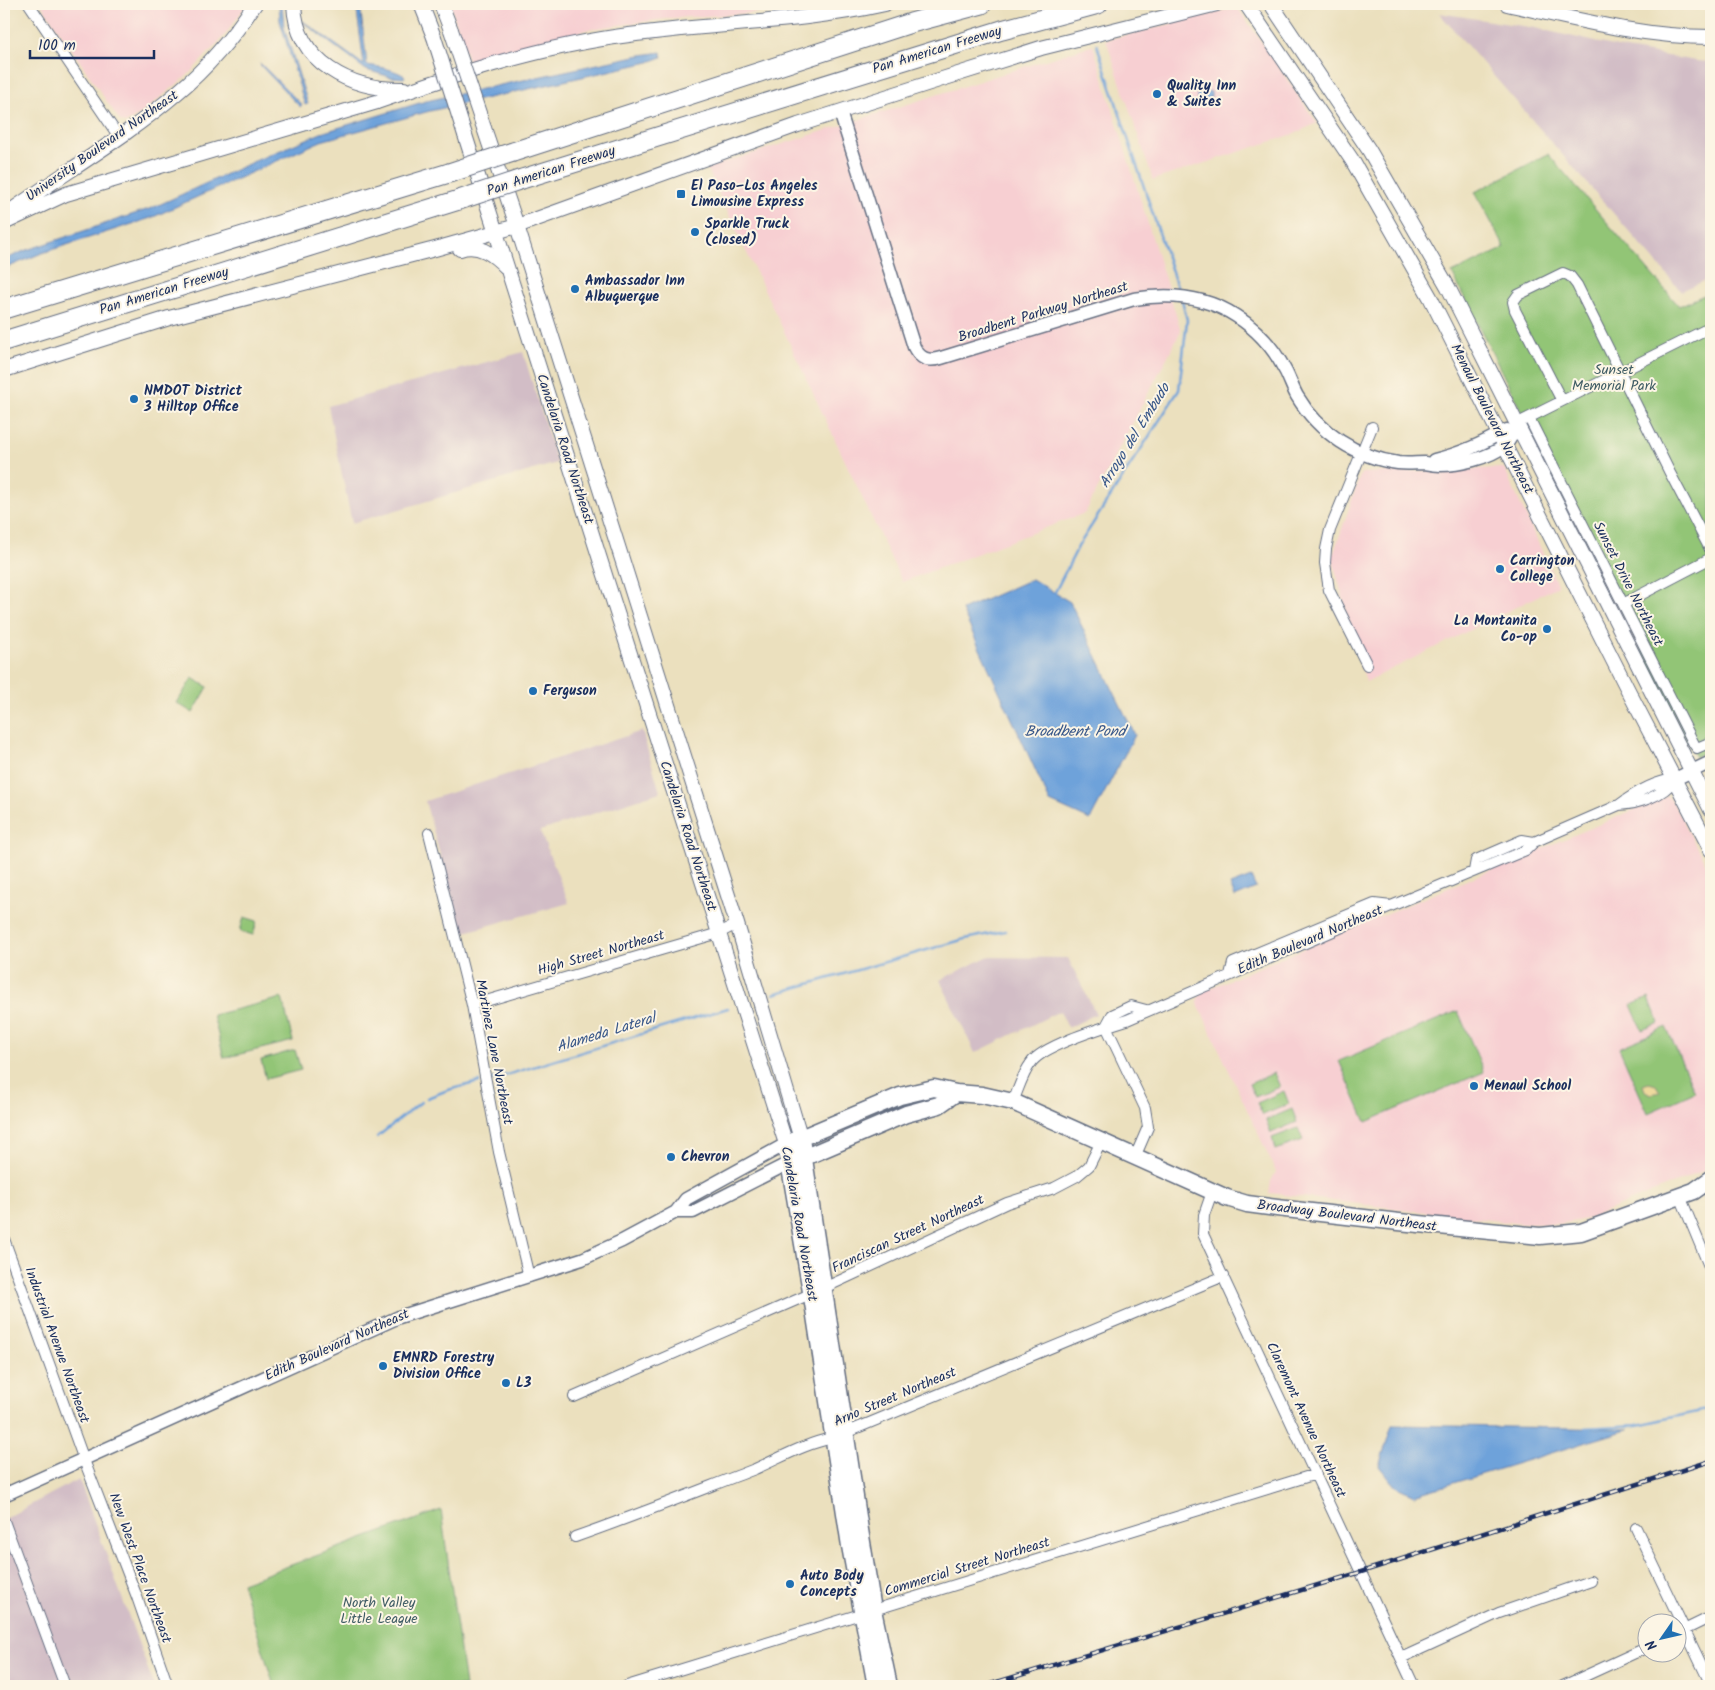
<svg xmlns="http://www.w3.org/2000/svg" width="1715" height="1690" viewBox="0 0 1715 1690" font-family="Kalam,sans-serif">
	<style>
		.built { fill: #f7cfd2 }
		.industrial { fill: #d2bdc6 }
		.green { fill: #92c576; stroke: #567a6a }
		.sand { fill: #eeda9e; stroke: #84847e }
		.water { fill: #6ea2da; stroke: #44689c }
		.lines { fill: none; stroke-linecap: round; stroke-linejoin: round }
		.stream { stroke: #6ea2da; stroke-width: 2.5 }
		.minor-casing { stroke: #646d80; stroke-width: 12 }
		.tertiary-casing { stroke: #646d80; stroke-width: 15 }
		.secondary-casing { stroke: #646d80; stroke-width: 16 }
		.primary-casing { stroke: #646d80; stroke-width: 19 }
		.motorway-casing { stroke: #646d80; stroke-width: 21 }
		.minor { stroke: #fff; stroke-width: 10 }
		.tertiary { stroke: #fff; stroke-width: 12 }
		.secondary { stroke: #fff; stroke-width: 14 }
		.primary { stroke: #fff; stroke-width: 16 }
		.motorway { stroke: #fff; stroke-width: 19 }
		.rail-casing { stroke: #1b2f5e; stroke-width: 4.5 }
		.rail { stroke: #fcf5e5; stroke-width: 2.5; stroke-dasharray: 8; stroke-linecap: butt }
		.secondary-bridge-casing { stroke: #646d80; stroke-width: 16; stroke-linecap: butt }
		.motorway-bridge-casing { stroke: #646d80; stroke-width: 21; stroke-linecap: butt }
		.secondary-bridge { stroke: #fff; stroke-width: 14 }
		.motorway-bridge { stroke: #fff; stroke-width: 19 }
		.poi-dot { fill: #1f6fb2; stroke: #fcf5e5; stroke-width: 2 }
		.labels { text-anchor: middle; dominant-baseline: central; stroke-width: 4; stroke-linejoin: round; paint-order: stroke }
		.street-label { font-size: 14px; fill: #1b2f5e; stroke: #fcf5e5 }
		.poi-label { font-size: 14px; font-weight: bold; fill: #1b2f5e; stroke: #fcf5e5; text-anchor: start }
		.park-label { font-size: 14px; fill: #3f5c65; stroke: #fcf5e5 }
		.water-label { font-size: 15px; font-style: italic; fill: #385789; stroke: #fcf5e5 }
	</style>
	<rect width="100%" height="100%" fill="#fcf5e5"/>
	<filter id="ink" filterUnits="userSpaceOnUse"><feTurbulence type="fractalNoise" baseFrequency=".02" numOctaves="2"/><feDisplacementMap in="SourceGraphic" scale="10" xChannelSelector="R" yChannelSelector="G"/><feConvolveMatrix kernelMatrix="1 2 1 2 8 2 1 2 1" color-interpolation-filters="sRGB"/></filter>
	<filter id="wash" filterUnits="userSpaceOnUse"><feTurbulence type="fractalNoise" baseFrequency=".0096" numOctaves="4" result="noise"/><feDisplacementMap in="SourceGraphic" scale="20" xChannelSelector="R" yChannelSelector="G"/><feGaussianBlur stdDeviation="1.12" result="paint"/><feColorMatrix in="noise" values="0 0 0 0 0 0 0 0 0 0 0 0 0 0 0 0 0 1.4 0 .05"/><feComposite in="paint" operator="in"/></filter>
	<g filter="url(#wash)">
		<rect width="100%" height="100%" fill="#ebe0be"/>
		<path class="built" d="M41,4H247L225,35L188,75L138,116L125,123L120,121Z
			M450,4H837L741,14L673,18L590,29L469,63Z
			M1235,8L1240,11L1317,123L1294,134L1153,180L1106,40Z
			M1093,45L1181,331L1085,513L902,582L707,168Z
			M1504,468L1558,586L1366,682L1332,558L1361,473Z
			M1667,796L1673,802L1711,874V1168L1587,1219L1560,1224H1523L1269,1193L1271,1181L1276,1172L1198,1004V998L1201,994L1203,991Z"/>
		<path class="industrial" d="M1439,13L1535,28L1626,49L1696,61L1711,62V278L1681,291Z
			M523,352L557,463L352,523L328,406Z
			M642,731L660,792L540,831L569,903L462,933L425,801Z
			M987,957L1068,958L1096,1014L1068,1028L1060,1011L975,1053L940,980Z
			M79,1479L154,1686H4V1519Z"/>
		<path class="green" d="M1548,154L1679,306L1711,292V749L1695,757L1452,273L1505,248L1475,192Z
			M192,678L208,687L193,713L177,703Z
			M244,917L257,921L253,935L240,931Z
			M282,998L293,1041L224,1058L213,1015Z
			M1649,998L1659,1023L1642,1030L1631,1005Z
			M1458,1011L1484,1072L1366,1122L1339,1061Z
			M1666,1027L1695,1092L1648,1113L1619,1048Z
			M295,1050L301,1070L266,1079L261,1060Z
			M1274,1073L1280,1087L1255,1097L1249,1084Z
			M1284,1091L1289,1104L1263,1115L1257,1103Z
			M1292,1109L1297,1122L1271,1133L1266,1120Z
			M1298,1128L1303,1140L1276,1150L1272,1138Z
			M441,1510L465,1686H274L242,1583Z"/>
		<path class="sand" d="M1649,1083L1656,1085L1660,1092L1651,1094L1645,1091L1643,1085Z"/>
		<path class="water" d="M279,4H282L284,27L308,104L305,105L280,21Z
			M356,4H360L367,65C380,67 393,69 405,76L404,78L391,77L366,70L304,23L303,21L364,65Z
			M661,52L662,57L649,62L430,111L321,141L151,218L42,253L4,269V260L24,251L152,208L257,160L321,133L426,101L635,56Z
			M260,63L302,105L300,107L261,66Z
			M1209,91L1211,92V97L1199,101L1197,100V94Z
			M1032,579L1070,602L1135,735L1090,820L1050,802L962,610Z
			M1251,877L1256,888L1235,897L1230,885Z
			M1392,1425L1630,1429L1414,1495L1395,1486L1379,1466Z"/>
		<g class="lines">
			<path class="stream" d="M1097,45L1179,293
				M1053,596L1079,545L1179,390L1187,320L1182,300
				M774,994L965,939L1005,931
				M490,1080L728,1008
				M427,1098L448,1090L479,1082
				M377,1137L421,1102
				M1585,1428L1637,1425L1711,1409"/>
		</g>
	</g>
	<g filter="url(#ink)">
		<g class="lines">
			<defs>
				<path id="minor" d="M29,4L119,137
					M1562,401L1515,310L1513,302L1518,295L1563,273L1570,276L1577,285L1670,473L1711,551
					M1529,418L1694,744L1697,748L1711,742
					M1524,420L1711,327
					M1623,604L1711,558
					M1367,665L1329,590L1325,563L1326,549L1330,530L1372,427
					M1619,805C1639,804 1663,796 1675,779
					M429,833L472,1005L499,1152L529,1277
					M1474,871L1476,860L1522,840L1534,842
					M1230,975L1233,963L1374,904L1391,906
					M472,1005L719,933L737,924
					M1106,1026L1145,1108L1148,1127L1135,1157
					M1106,1026L1112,1015L1131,1006L1146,1010
					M1013,1102C1018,1090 1023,1073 1031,1063C1043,1045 1105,1027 1127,1020L1391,906L1526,850L1534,842L1619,805C1635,793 1655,781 1675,779
					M1212,1192L1204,1215L1203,1234L1414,1686
					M1680,1196L1711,1271
					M4,1239L84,1460L137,1597L168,1686
					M574,1397L824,1288L1007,1203L1054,1188L1077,1176L1089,1166L1101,1142
					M4,1521L65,1686
					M1636,1528L1711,1685
					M575,1537C635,1516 695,1492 755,1469C780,1458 806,1443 833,1438L1224,1276
					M1678,1633L1711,1617
					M1401,1658L1499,1613L1591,1581
					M627,1686L1316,1474
					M1563,1686L1648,1647"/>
				<path id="tertiary" d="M840,112L914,347C920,359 928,362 941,358L1134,299C1170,293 1205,296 1236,316C1258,330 1275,350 1286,372C1290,380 1293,389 1297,396C1319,433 1356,457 1398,463C1407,464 1416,463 1425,463C1430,464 1434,465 1440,465C1459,465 1489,458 1504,446C1510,442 1514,430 1518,424
					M1434,460C1461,454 1483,443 1507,430
					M1675,779L1711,762
					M676,1212H693L789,1163
					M4,1495L399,1317L582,1259L622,1241L676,1212L686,1199L786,1144"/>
				<path id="secondary" d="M294,4C296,63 351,90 404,89
					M421,4L434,37
					M441,4L451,30
					M1246,4L1352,160L1430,297L1629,692L1711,850
					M1271,4L1369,150L1448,287L1711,810
					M1507,4C1575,19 1642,37 1711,37
					M484,128L517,226L737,924L801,1139
					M465,135L786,1144
					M4,216C61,174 124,139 178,92C208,67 233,37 255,4
					M4,223L66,194L377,102C459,73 543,46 629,35C715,23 801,23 885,4
					M460,249C479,243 493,254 506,267
					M4,370L169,318L435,249L517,226L798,125L939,80L1041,48L1217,4"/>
				<path id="primary" d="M801,1139L860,1530L873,1610L889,1686
					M796,1161L906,1114L939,1105L956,1093
					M876,1686L850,1546L814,1309L786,1144L900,1096L934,1088L956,1093L982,1095L1013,1102L1227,1198L1247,1204L1277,1208L1399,1222L1540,1236L1581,1232L1694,1191L1711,1179"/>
				<path id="motorway" d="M513,152L911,23L982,4
					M522,179L1002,30L1098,4
					M4,309L449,173
					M4,341L459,200"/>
			</defs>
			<use href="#minor" class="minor-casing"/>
			<use href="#tertiary" class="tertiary-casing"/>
			<use href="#secondary" class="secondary-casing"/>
			<use href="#primary" class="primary-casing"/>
			<use href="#motorway" class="motorway-casing"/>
			<use href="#minor" class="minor"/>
			<use href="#tertiary" class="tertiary"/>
			<use href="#secondary" class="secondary"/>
			<use href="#primary" class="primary"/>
			<use href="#motorway" class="motorway"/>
			<defs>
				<path id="rail" d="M984,1686L1361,1572L1711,1461"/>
			</defs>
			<use href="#rail" class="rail-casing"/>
			<use href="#rail" class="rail"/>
			<defs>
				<path id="secondary-bridge" d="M451,30L484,128
					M434,37L465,135"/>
				<path id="motorway-bridge" d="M449,173L513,152
					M459,200L522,179"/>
			</defs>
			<use href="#secondary-bridge" class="secondary-bridge-casing"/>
			<use href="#motorway-bridge" class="motorway-bridge-casing"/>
			<use href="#secondary-bridge" class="secondary-bridge"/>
			<use href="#motorway-bridge" class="motorway-bridge"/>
		</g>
	</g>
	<g class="poi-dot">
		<circle cx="1157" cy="94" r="5"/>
		<rect x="676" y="189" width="10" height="10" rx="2.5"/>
		<circle cx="695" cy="232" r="5"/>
		<circle cx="575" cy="289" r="5"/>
		<circle cx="134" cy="399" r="5"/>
		<circle cx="1500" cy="569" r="5"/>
		<circle cx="1547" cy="629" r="5"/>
		<circle cx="533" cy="691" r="5"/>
		<circle cx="1474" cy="1086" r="5"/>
		<circle cx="671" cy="1157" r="5"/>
		<circle cx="383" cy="1366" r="5"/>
		<circle cx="506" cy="1383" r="5"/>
		<circle cx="790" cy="1584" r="5"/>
	</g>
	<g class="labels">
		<g class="street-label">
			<text transform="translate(937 50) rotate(-17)">Pan American Freeway</text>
			<text transform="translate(102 146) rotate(-35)">University Boulevard Northeast</text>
			<text transform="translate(551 171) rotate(-18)">Pan American Freeway</text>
			<text transform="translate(164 291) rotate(-17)">Pan American Freeway</text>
			<text transform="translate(1043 312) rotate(-17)">Broadbent Parkway Northeast</text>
			<text transform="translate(1492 419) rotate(63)">Menaul Boulevard Northeast</text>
			<text transform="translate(565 449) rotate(72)">Candelaria Road Northeast</text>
			<text transform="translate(1628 584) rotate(63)">Sunset Drive Northeast</text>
			<text transform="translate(688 836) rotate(72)">Candelaria Road Northeast</text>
			<text transform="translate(1310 940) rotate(-23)">Edith Boulevard Northeast</text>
			<text transform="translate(601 953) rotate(-16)">High Street Northeast</text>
			<text transform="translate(494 1052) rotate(79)">Martinez Lane Northeast</text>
			<text transform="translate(1347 1216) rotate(7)">Broadway Boulevard Northeast</text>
			<text transform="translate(799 1224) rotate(80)">Candelaria Road Northeast</text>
			<text transform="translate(908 1234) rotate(-25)">Franciscan Street Northeast</text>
			<text transform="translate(57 1345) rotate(70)">Industrial Avenue Northeast</text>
			<text transform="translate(337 1345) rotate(-24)">Edith Boulevard Northeast</text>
			<text transform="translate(895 1397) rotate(-23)">Arno Street Northeast</text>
			<text transform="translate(1306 1420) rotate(65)">Claremont Avenue Northeast</text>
			<text transform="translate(967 1567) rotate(-17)">Commercial Street Northeast</text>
			<text transform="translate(140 1568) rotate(70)">New West Place Northeast</text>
		</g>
		<g class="poi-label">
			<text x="1167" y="86">Quality Inn<tspan x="1167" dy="16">&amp; Suites</tspan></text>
			<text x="691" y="186">El Paso–Los Angeles<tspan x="691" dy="16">Limousine Express</tspan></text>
			<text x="705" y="224">Sparkle Truck<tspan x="705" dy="16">(closed)</tspan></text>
			<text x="585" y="281">Ambassador Inn<tspan x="585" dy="16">Albuquerque</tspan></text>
			<text x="144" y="391">NMDOT District<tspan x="144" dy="16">3 Hilltop Office</tspan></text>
			<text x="1510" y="561">Carrington<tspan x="1510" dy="16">College</tspan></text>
			<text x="1537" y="621" text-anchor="end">La Montanita<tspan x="1537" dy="16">Co-op</tspan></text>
			<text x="543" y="691">Ferguson</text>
			<text x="1484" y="1086">Menaul School</text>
			<text x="681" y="1157">Chevron</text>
			<text x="393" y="1358">EMNRD Forestry<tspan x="393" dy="16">Division Office</tspan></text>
			<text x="516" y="1383">L3</text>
			<text x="800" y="1576">Auto Body<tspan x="800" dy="16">Concepts</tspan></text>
		</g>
		<g class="park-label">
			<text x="1614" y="370">Sunset<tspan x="1614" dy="16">Memorial Park</tspan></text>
			<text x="379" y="1603">North Valley<tspan x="379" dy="16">Little League</tspan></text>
		</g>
		<g class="water-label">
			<text transform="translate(1135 436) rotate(-58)">Arroyo del Embudo</text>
			<text x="1075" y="732">Broadbent Pond</text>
			<text transform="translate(606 1033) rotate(-17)">Alameda Lateral</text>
		</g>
	</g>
	<rect width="1715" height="1690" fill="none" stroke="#fcf5e5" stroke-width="20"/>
	<g transform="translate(1662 1638) rotate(236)"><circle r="24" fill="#fcf5e5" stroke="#a2a6af"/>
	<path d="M0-4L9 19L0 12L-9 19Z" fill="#1f6fb2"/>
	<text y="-8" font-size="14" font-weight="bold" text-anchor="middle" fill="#1b2f5e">N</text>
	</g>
	<path d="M30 50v8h124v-8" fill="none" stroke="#1b2f5e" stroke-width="2.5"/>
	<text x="38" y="50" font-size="15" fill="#1b2f5e" stroke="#fcf5e5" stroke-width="4" paint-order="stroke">100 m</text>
</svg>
